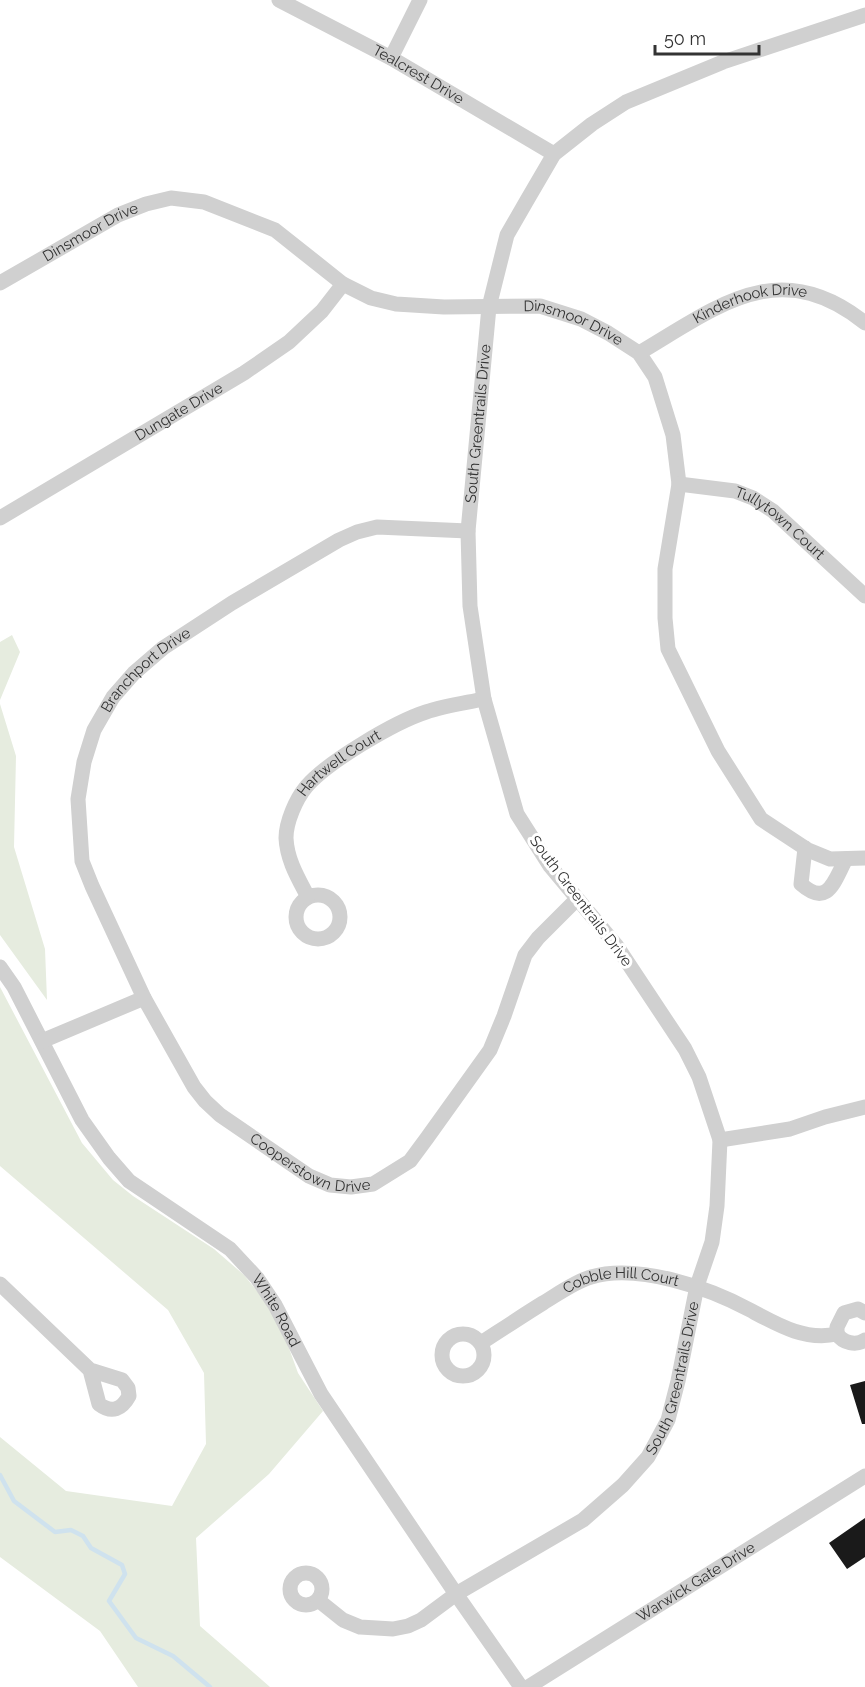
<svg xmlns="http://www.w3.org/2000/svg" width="865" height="1687" viewBox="0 0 865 1687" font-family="Raleway,sans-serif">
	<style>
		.green { fill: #e6ecdf }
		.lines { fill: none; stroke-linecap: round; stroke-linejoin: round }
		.stream { stroke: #cfe2ee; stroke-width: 4.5 }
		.building { fill: #1a1a1a }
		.minor { stroke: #d0d0d0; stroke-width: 15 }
		.labels { text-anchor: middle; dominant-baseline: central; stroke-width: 6; stroke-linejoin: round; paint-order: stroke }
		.street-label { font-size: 15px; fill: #333; stroke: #fff }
	</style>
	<rect width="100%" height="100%" fill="#fff"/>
	<path class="green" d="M12,635L20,652L0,700V642Z
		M0,704L16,756L14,847L45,949L47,1000L0,935Z
		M0,987L82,1143L113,1180L133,1196L214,1249L244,1275L265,1301L286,1340L298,1373L323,1411L269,1474L196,1538L200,1626L270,1687H138L100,1631L0,1557V1437L66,1491L172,1506L206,1444L204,1373L168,1310L0,1166Z"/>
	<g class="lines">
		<path class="stream" d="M0,1475L14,1501L55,1532L71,1530L83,1536L91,1548L122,1565L125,1574L109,1601L136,1638L173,1656L210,1687"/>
	</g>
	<path class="building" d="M865,1381V1424H862L850,1385Z
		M865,1518V1557L847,1569L829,1543Z"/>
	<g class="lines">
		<g class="minor">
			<path id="s1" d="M279,0L391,58L554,154"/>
			<path d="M391,58L420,0"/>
			<path id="s2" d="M0,283L118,215L146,204L171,198L204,202L275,230L343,284L371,298L396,304L444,307L540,306L581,319L608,333L639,353L655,377L673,435L679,484L665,569V618L668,649L718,751L761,819L808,850L830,859L865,858"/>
			<path id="s3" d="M639,353C717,307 779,254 865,323"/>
			<path id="s4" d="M679,484L735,491L753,498L773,511L865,596"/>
			<path id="s5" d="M0,518L244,373L289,342L322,311L343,284"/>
			<path d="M805,848L801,884C828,908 834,881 846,859"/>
			<circle cx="318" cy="917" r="22"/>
			<path id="s6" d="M308,897C298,878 287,860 286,838C286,822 296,799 306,787C327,762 395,722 426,712C444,706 465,703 484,699"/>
			<path id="s7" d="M0,967L14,987L82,1120L109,1158L129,1181L230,1249L257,1278L275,1305L321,1394L456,1594L521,1687"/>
			<path id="s8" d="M144,998L92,886L82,861L78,799L84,762L94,730L113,697L134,673L163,648L232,603L339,540L357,532L377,527L468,531"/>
			<path id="s9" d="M42,1041L144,998L194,1087L205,1101L220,1115L309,1176L330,1185L351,1187L373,1184L410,1161L427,1138L490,1050L504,1016L525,955L538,938L577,899"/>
			<path d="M720,1140L790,1129L825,1117L865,1107"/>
			<path d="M0,1284L90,1370L122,1380L128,1388L129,1396C122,1409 112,1414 99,1404L90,1370"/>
			<circle cx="463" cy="1355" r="21"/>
			<path d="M837,1334V1327L844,1313L858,1309L865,1313"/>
			<path d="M837,1334C843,1343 856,1346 865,1340"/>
			<path id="s10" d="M481,1343C501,1330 522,1316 543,1303C558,1294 574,1282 591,1277C638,1263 709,1288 750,1310C778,1325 805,1341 837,1334"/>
			<circle cx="306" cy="1589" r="16"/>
			<path id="s11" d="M318,1600L343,1620L360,1627L393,1629L408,1626L421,1620L456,1594L583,1520L623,1485L648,1457L668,1420L678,1381L697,1286L712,1242L717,1206L720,1140L699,1077L685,1049L616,945L550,866L517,814L484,699L470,606L468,531L489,307L507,235L526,202L554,154L592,124L626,102L723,62L865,15"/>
			<path id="s12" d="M528,1687L865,1476"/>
		</g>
	</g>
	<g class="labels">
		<g class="street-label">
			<text stroke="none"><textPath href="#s1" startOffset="158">Tealcrest Drive</textPath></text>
			<text stroke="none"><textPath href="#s2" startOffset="104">Dinsmoor Drive</textPath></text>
			<text stroke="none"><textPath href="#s3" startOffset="124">Kinderhook Drive</textPath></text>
			<text stroke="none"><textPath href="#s2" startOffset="626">Dinsmoor Drive</textPath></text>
			<text stroke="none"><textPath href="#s5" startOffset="208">Dungate Drive</textPath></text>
			<text stroke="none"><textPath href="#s11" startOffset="1506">South Greentrails Drive</textPath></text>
			<text stroke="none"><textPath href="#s4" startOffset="112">Tullytown Court</textPath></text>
			<text stroke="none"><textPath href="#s8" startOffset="364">Branchport Drive</textPath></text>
			<text stroke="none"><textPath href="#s6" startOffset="160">Hartwell Court</textPath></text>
			<text transform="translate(581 901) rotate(53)">South Greentrails Drive</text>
			<text stroke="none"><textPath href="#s9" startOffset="356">Cooperstown Drive</textPath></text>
			<text stroke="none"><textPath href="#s10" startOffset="158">Cobble Hill Court</textPath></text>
			<text stroke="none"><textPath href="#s7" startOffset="450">White Road</textPath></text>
			<text stroke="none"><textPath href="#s11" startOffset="478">South Greentrails Drive</textPath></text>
			<text stroke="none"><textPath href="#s12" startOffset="198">Warwick Gate Drive</textPath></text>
		</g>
	</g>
	<path d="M655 45v9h104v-9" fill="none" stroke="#333333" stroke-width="3"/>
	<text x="664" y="45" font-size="18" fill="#333333" stroke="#ffffff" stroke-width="4.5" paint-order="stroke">50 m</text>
</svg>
